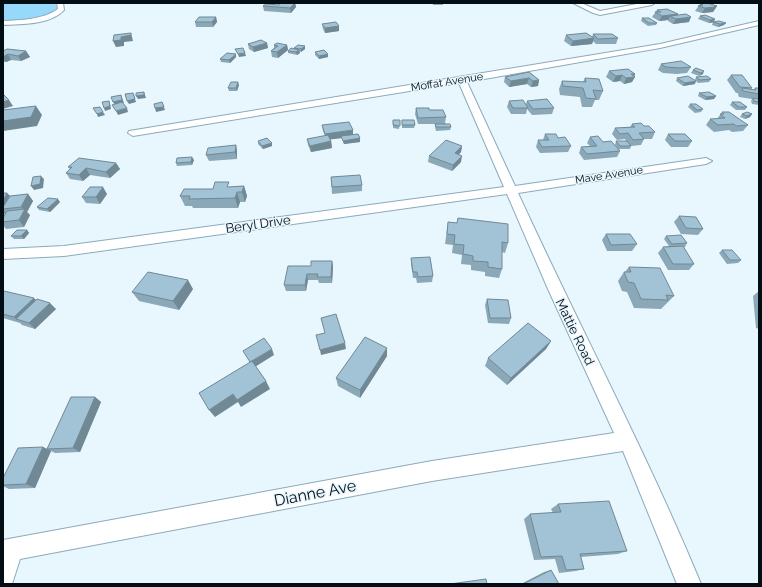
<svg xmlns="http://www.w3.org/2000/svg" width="762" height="587" viewBox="0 0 762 587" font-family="Raleway,sans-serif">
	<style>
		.green { fill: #97d9fb }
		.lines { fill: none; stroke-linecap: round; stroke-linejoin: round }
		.street-casing { stroke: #8aabbc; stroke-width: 2 }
		.street { fill: #fff; fill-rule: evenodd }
		.wall { fill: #8aa8b7 }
		.shaded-wall { fill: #718895 }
		.building { fill: #a1c3d5; stroke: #718895 }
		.labels { text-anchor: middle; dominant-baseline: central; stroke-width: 3; stroke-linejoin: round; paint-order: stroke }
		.far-street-label { font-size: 11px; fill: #030e14; stroke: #e8f6fd }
		.street-label { font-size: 13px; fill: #030e14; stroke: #e8f6fd }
		.near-street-label { font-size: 16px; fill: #030e14; stroke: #e8f6fd }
	</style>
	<rect width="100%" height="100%" fill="#e8f6fd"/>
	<path class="green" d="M3,3H55L58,8L57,11L45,16L3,22Z"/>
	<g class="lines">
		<defs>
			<path id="street" d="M57,3H63L64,10C50,25 22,24 3,25V21C21,20 42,20 58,9Z
				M573,3H581L600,11L642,3H655L652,5L600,15L593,13Z
				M759,21V25L660,48L467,82L515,186L706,158L712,161L706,164L518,193C578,324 646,451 701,584H677L623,451L432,481L20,559L12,584H3V540L432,461L614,433L548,289L507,194L64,256L3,259V249L64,246L504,187L459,83L133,136L128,133L129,131L660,44Z"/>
		</defs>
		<use href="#street" class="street-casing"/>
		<use href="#street" class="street"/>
	</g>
	<path class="wall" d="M281,3H295L296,7L291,13L264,11L263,6L279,5Z
		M433,3H443V5H433Z
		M700,4L717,6L713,12L702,13L695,11Z
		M657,10L678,14L677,15L689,22L673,24L668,21V20L659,21L652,17Z
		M700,16L714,22L709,23L698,19Z
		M216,17L217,22L213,27H196L195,22Z
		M642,18L657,23L656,25L648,26L641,21Z
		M713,22L724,25L718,27L712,25Z
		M322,24L339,26V31L325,33L323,29Z
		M593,34L618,38L616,44H596L593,41L592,44L571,46L564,41L566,35L592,37Z
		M267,43L268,48L254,52L249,49L248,44Z
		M274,45H287L288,50L278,58L272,57L271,51L274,48Z
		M294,48L305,49L301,52L299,51L300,53L297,55L288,53V51L294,49Z
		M3,51H26L30,57L21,61L11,60L6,62H3Z
		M315,52L328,57L319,59L315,55Z
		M236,57L230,63L221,62L220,59Z
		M661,64L691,67L687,73L677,74L663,73L658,70Z
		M696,68L703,74L699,76L691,73L693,70Z
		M609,71L635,74L632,82L624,84L620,81L613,82L606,77Z
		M529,72L539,80L538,86L531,87L527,84L509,87L504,82L505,77Z
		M731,75L752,88L751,89L754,90L755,88H759V105L752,104L751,101L752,99L739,97L738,94V93H736L727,80Z
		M696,77L711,79L709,82L698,83L695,80Z
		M585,78L603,91L599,100H595L592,107H582L580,97L560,95L559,89L562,81L583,82Z
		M677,78L695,84L683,86L676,81Z
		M239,85L237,91H229L228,88Z
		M699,93L716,96L714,99L705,100L698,96Z
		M509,101L526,104L527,101L554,108L552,114L532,115L527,109L526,114H511L507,107Z
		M732,102L747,107L745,110H736L730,105Z
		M690,104L703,109L701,112L695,113L688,107Z
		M416,108L429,110L446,117L445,123L451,127L450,130L436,131L435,127V124H418L415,114Z
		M722,112L748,125L743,131L732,132L729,130L714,132L706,125L710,119H717Z
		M742,114H752L750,117L745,119L740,117Z
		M393,120H400L399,129L393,128Z
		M402,120L415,125L414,128H402Z
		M632,124L644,126L655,132L652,139H644L641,145L631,146L630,149H619L620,151L617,157L584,160L579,153L581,147L590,146L587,143L590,137L603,142L618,149L615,145L616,141H626L625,139L617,140L612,134L615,128L630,127Z
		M322,125L353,134L360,138V142L344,144L342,138L330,139L331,141L332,148L311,152L308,145L307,139L325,136L323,131Z
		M545,134L558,138L571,146L568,152L540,153L536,147L538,140H543Z
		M668,134L692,141L688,147H671L665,140Z
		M258,141L272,143V146L263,149L258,144Z
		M236,145L237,151V159L209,161L206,155Z
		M462,146L461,152L459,154L461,162L452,171L428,162L429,156Z
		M194,160L192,165L177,166L176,163Z
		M116,163L120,169L110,178L90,175L83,181L70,179L66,173L70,169L68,167Z
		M331,177L362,185V191L332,194Z
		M244,186L247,196L245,202H240L238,208H193L192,206H185L180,196L213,189L230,187Z
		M3,193H7L10,196L28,194L33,201L27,212L30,215L24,227L6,229L3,225V218L6,213L3,214Z
		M107,194L100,204L86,203L82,197Z
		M60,202L50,212L39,210L37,207Z
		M679,216L703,229L698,235L681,234L674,222Z
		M458,218L508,243L505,253L502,252V269L499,278L485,276V272L471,270V265L461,264L462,255L452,253L453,245L445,244L448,222L457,223Z
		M27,230L29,233L24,239H14L11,236Z
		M606,234L637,244L632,251H607L602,240Z
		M666,236L687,243L685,247H683L694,264L689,270H668L658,253L663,247L669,246L664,239Z
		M722,250L741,260L738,263L727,264L719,253Z
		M411,258L433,276L432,282L417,283L416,278H413L411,264Z
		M332,261L333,267L332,283H319L318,280H308L306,291H286L284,285L311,266Z
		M629,267L674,296L661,309L634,308L627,292L622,291L618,281L624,272H625Z
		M193,289L179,310L139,301L132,292Z
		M3,291L36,300L56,309L35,329L22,325L20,323L3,318Z
		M759,291V329L756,328L753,296Z
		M487,299L511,318L509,324L488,323L485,305Z
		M551,341L546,349L507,385L485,366L488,358Z
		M387,348V356L360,398L338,386L336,378Z
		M95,397L101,402L80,452L55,453L47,449Z
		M43,447L51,451L35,488L9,489L3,486V478Z
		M558,504L627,551L618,554L581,557L584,569L576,571L559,573L555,559L534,560L524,519L530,514L553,513L551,509Z
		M551,570L559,584H521L544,572Z"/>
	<path class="shaded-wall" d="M295,3L296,7L291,13L290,8Z
		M717,6L713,12L702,13L705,8Z
		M678,14L676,19L670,16L668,20L659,21L662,16Z
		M216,17L217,22L213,27L212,22Z
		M691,17L689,22L673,24L676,19Z
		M715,19L714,22L709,23L710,20Z
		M726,23L724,25L718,27L720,24Z
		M339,26V31L325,33V28Z
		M131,33L133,41L124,42V46L116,47L113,41L121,37Z
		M594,38L592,44L571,46L573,41Z
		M267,43L268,48L254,52L253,47Z
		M287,45L288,50L278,58L277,52Z
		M305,46V49L301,52V49Z
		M299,50L300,53L297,55L296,52Z
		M26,51L30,57L21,61L18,56Z
		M245,53L246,56L239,57L238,54Z
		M8,54L11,60L6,62L3,58V57Z
		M236,54V57L230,63L229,60Z
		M328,54V57L319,59V56Z
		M704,71L703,74L699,76L701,73Z
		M631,74H635L634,77H635L632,82L624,84L626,78Z
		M622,75L620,81L613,82L616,76Z
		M529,78L527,84L509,87L511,81Z
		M539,80L538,86L531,87L533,81Z
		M696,81L695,84L683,86L685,83Z
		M238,82L239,85L237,91L236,88Z
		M144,92L146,98L138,99L136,96Z
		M133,93L136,102L129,104L127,101Z
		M121,95L124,103L115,105L113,102Z
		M716,96L714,99L705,100L707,97Z
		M9,100L13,106L3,109V102Z
		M109,101L110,104L111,109L105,111L104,108Z
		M162,102L165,110L156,112L155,108Z
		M36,106L42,115L37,126L3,131V121Z
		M127,108L128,112L118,115L116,111Z
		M103,112L105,115L98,117L97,114Z
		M752,114L750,117L745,119L747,116Z
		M353,130V136H341L342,138L326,140L325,134Z
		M360,138V142L344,144L343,141Z
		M331,141L332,148L311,152L310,146Z
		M272,143V146L263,149L262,146Z
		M236,145L237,151V159L235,152Z
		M462,146L461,152L454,159L455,153Z
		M462,156L461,162L452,171L453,165Z
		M192,157L194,160L192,165L191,162Z
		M116,163L120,169L110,178L106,172Z
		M86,168L90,175L83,181L79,175Z
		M41,176L44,179L43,188L34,190L31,186Z
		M244,186L247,196L245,202L242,192Z
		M103,187L107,194L100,204L96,197Z
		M237,192L240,202L238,208L235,198Z
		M7,193L13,199L3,209V201Z
		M28,194L33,201L27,212L30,215L24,227L19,220L24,210L21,207Z
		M58,199L60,202L50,212L47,209Z
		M3,210L6,213L3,214Z
		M27,230L29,233L24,239L21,236Z
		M332,261L333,267L332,283L331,277Z
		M307,274L308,280L306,291L305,285Z
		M188,280L193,289L179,310L173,301Z
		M34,298L40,304L16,319L14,317Z
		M50,303L56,309L35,329L29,323Z
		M551,341L546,349L507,385L511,378Z
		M345,343L346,349L321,355L320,350Z
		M387,348V356L360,398V390Z
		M272,349L274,355L253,368L250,362Z
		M266,381L270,389L241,407L238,402L215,417L209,410L233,394Z
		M95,397L101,402L80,452L73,448Z
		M43,447L51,451L35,488L26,484Z"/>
	<path class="building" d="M281,3H295L290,8L263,6L266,4L279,5Z
		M703,3H707L717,6L714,7H716L705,8L698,6L703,5L700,4Z
		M667,9L678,14L662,16L655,12H661L657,10Z
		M686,14L691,17L676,19L670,16Z
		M705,15L715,19L710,20L700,16Z
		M199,17H216L212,22H195Z
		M642,18H649L657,23H649Z
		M719,21L726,23L720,24L713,22Z
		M336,22L339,26L325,28L322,24Z
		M131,33V35L121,37V40L113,41L114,35Z
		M586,33L594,38L573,41L566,35Z
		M593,34H612L618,38L598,39Z
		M261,40L267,43L253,47L248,44Z
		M277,43L287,45L277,52L271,51L278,46L274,45Z
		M298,45L305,46L301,49L294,48Z
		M243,48L245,53L238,54L235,49Z
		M291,48L299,50L296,52L288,51Z
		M7,49L26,51L18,56L8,54L3,57V51Z
		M324,50L328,54L319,56L315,52Z
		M227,53L236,54L229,60L220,59Z
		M681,61L691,67L680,68L666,67L661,64Z
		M696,68L704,71L701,73L693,70Z
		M628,69L635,74H631L635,77L626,78L622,75L616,76L609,71Z
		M529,72L539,80L533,81L529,78L511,81L505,77Z
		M731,75H742L752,88L740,87Z
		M688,76L696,81L685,83L677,78Z
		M707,76L711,79L700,80L696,77Z
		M585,78L599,79L603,91L593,90L596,99L586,98L583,88L563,86L562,81L586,82Z
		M231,82H238L236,88H228Z
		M742,88L756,90L755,88H759V94L743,91Z
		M144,92V95L136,96V93Z
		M709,92L716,96L707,97L699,93Z
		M133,93L135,99L127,101L125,94Z
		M4,95L9,100L3,102V96Z
		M121,95L122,100L113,102L111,97Z
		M753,98L759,99V102L754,101Z
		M547,99L554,108L533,109L527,101Z
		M523,100L528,108H513L509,101Z
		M109,101L110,106L104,108L102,102Z
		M122,102L127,108L116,111L112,105Z
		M162,102L164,107L155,108L154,104Z
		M732,102H740L747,107H739Z
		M690,104H696L703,109L697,110Z
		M36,106L31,117L3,121V110Z
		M100,107L103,112L97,114L93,108Z
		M416,108H429V110H443L446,117L418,118Z
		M722,112H729L748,125L736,126L734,124L718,125L710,119L725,118L720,114H724Z
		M747,112L752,114L747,116L742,114Z
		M393,120H400V126L393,125Z
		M402,120H414L415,125H402Z
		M349,122L353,130L325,134L322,125Z
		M641,123L644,126H649L655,132L639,133L644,139L633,140L628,133L620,134L615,128L635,127L632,124Z
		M435,124H450L451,127H436Z
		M358,134L360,138L343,141L341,136Z
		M545,134H556L558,138L565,137L571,146L542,147L538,140H549Z
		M668,134H685L692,141H675Z
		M328,135L331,141L310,146L307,139Z
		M598,136L603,142L611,141L620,151L587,154L581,147L597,146L590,137Z
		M267,138L272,143L262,146L258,141Z
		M446,140L462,146L455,153L462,156L453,165L429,156Z
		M616,141H627L631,146H620Z
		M236,145L235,152L206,155L208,148Z
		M192,157L191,162L176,163L177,158Z
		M79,158L116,163L106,172L86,168L79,175L66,173L72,167H68Z
		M360,175L362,185L332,187L331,177Z
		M41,176L40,184L31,186L33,177Z
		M215,182H229L227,187L244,186L242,192H237L235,198L189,199L190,196H180L184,189H213Z
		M90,187H103L96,197H82Z
		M3,193H7L3,201Z
		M28,194L21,207L3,209V207L10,196Z
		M48,198L58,199L47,209L37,207Z
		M25,209L19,220L3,222V218L7,211Z
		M679,216L696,217L703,229L686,228Z
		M458,218L508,224V243L502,242V269L488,267V262L473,261V256L463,254L464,245L454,244L455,235L447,234L448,222L457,223Z
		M17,230H27L21,236H11Z
		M606,234H630L637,244L611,245Z
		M681,235L687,243L672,244L666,236Z
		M683,246L694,264H673L663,247Z
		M722,250H732L741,260H730Z
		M430,257L433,276L418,277L417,272H413L411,258Z
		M311,261H332L331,277H317L318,274H307L305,285H284L288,266H311Z
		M629,267L660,268L674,296L666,295L668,300L641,299L634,283L628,282L624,272H631Z
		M148,272L188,280L173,301L132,292Z
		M3,291H4L34,298L14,317L3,314Z
		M37,299L50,303L29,323L16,319Z
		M487,299L508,300L511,318H490Z
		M336,314L345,343L320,350L316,335L325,333L321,318Z
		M528,323L551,341L511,378L488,358Z
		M365,337L387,348L360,390L336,378Z
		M264,338L272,349L250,362L243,351Z
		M252,361L266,381L237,400L233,394L209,410L199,393Z
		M71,397H95L73,448L47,449Z
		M43,447L26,484L3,485V478L18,448Z
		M609,501L627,551L580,554L584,569L566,570L562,556L541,557L530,514L561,512L558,504Z
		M551,570L559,584H523Z
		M486,579L487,584H450Z"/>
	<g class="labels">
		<g class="far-street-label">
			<text transform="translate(447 82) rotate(-9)">Moffat Avenue</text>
			<text transform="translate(609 175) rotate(-9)">Mave Avenue</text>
		</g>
		<g class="street-label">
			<text transform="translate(258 224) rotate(-8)">Beryl Drive</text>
			<text transform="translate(575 332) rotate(64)">Mattie Road</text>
		</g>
		<g class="near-street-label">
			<text transform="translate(315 493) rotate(-11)">Dianne Ave</text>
		</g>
	</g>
	<rect width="762" height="587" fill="none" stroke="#030e14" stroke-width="8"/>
</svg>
